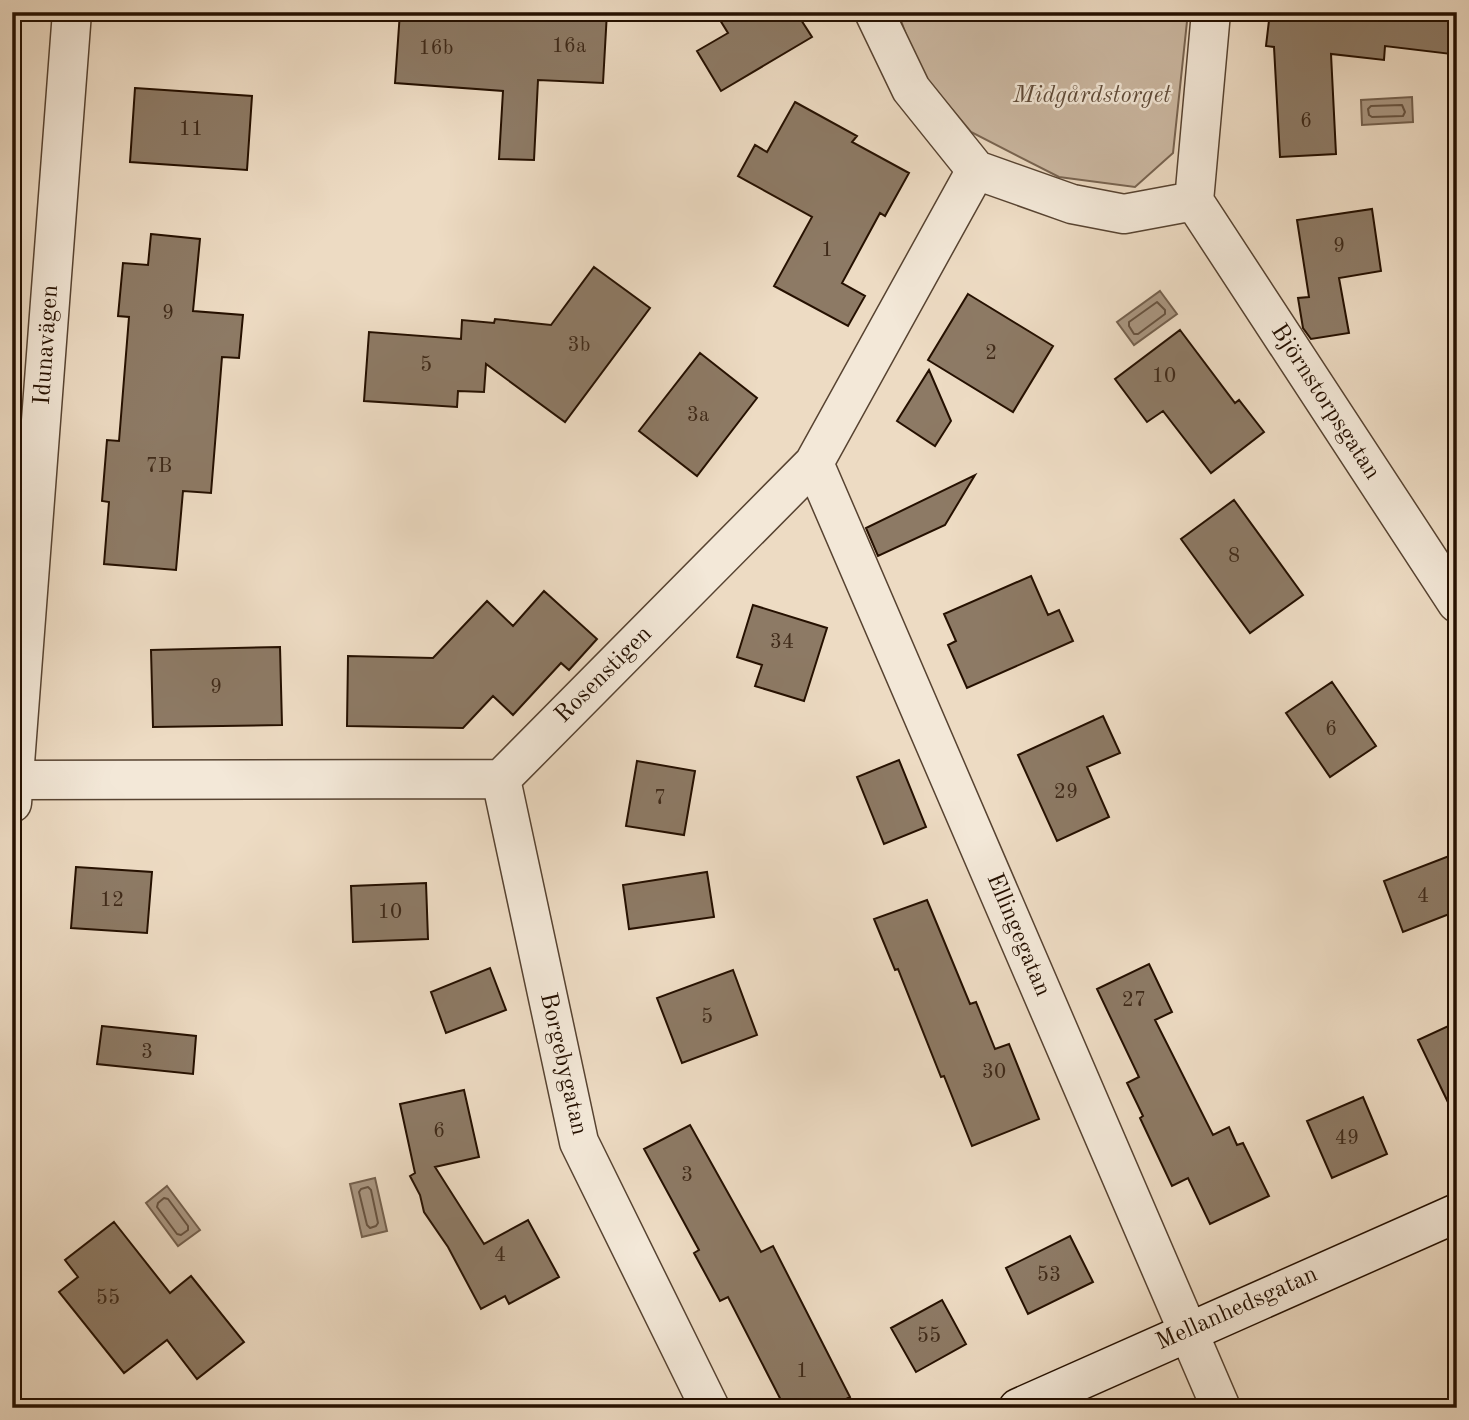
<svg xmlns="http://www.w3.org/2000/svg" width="1469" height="1420" viewBox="0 0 1469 1420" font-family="'Old Standard TT',serif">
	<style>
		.green { fill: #cbb8a2; stroke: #786451; stroke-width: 2 }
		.water { fill: #a99681; stroke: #74604d; stroke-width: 2 }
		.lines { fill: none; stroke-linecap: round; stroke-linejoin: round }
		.shore { stroke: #675340; stroke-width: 2 }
		.building { fill: #8d7a65; stroke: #251000; stroke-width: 2 }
		.street-casing { stroke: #574331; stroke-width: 41 }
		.secondary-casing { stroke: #251000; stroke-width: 41 }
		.street { stroke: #f3e8d8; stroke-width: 38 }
		.secondary { stroke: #f3e8d8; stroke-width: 38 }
		.labels { text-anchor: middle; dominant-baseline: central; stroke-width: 5; stroke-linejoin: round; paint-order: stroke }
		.number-label { font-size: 21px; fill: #3f2a19 }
		.park-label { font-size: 24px; font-style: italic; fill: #5f4b39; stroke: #f3e8d8 }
		.street-label { font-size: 24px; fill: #251000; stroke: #f3e8d8 }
	</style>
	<rect width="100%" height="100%" fill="#eddbc3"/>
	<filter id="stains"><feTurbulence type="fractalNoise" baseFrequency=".00286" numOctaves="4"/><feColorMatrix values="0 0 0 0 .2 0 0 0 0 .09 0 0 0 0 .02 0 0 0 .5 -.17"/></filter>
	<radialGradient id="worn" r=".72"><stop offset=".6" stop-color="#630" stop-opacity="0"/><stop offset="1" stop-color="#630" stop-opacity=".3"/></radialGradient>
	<path class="green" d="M898,12H1188L1173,153L1135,187L1059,177L971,132L918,69Z"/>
	<path class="water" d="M1412,97L1413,122L1362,125L1361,100Z
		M1160,291L1177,314L1134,345L1117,322Z
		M375,1178L387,1231L362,1237L350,1184Z
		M167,1186L200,1230L178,1246L146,1203Z"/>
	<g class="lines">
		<path class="shore" d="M1402,105L1405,112L1403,116L1372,117L1369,115L1368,109L1371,106Z
			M1157,302L1165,310V314L1138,334H1134L1129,326V322Z
			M368,1187L371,1190L378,1223L376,1226L370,1228L367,1225L359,1192L361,1189Z
			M164,1198L168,1199L188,1226V1230L181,1235L177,1234L157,1207L158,1203Z"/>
	</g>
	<path class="building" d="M400,12H607L603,83L538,80L534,160L499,159L503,91L395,83Z
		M715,12H796L812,37L721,91L697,51L728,33Z
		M1270,12H1406L1405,15L1455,21L1451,54L1385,46L1384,60L1331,54L1336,154L1280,157L1274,47L1266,46Z
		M135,88L252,96L247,170L130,162Z
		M795,102L857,136L852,142L909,173L885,216L880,213L842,283L865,296L848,326L774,286L812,217L738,176L755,145L767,152Z
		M1372,209L1381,271L1339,278L1349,333L1311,339L1303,328L1298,298L1309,297L1297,220Z
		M151,234L200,239L193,311L243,315L239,358L222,357L211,493L183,491L176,570L104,564L109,502L102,501L107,440L119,441L129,317L118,316L123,263L148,265Z
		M594,267L650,308L565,422L486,364L484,392L458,391L457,407L364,401L369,332L461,339L462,320L494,323L495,319L551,325Z
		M968,294L1053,346L1013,412L928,360Z
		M1180,330L1235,403L1239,400L1264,432L1211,473L1163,411L1147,422L1115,379Z
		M700,353L757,398L697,476L639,431Z
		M929,370L951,421L935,446L897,421Z
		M975,475L945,525L878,556L866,528Z
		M1234,500L1303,595L1250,633L1181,539Z
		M1031,576L1048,615L1059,610L1073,641L967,688L948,645L956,641L944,614Z
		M544,591L597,639L569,670L561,663L513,715L493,696L463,728L347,726L348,656L433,658L487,601L513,626Z
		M753,605L827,628L804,701L755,686L762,665L737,657Z
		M280,647L282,725L153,727L151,650Z
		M1332,682L1376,746L1330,777L1286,713Z
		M1103,716L1120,753L1087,767L1109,817L1057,841L1018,755Z
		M899,760L926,827L884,844L857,777Z
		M637,761L695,771L684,835L626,826Z
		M1457,853V911L1403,932L1384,881Z
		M76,867L152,872L147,933L71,928Z
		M707,872L714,917L629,929L623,885Z
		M426,883L428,939L353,942L351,886Z
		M927,900L970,1004L976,1002L995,1049L1009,1044L1039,1119L972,1146L944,1076L941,1077L898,969L895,970L874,919Z
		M1149,964L1172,1012L1155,1020L1213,1135L1229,1127L1237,1145L1243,1143L1269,1196L1210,1224L1188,1178L1172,1186L1140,1118L1143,1116L1127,1083L1139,1077L1097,989Z
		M490,968L506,1010L446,1033L431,992Z
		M733,970L757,1035L682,1063L657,998Z
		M1457,1022V1121L1418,1040Z
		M102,1026L196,1036L193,1074L97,1064Z
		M464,1090L479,1157L435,1167L484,1244L528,1220L559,1277L509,1304L505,1296L481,1309L448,1247L424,1212L420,1195L410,1176L415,1173L400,1104Z
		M1363,1097L1387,1154L1332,1178L1307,1121Z
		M690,1125L761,1252L773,1246L850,1397L830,1408H785L728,1297L720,1301L694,1253L699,1250L644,1149Z
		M114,1222L170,1293L191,1276L244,1342L197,1379L167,1340L124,1373L59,1292L78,1277L65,1260Z
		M1070,1236L1093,1282L1028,1314L1006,1268Z
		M942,1300L966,1344L916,1372L891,1328Z"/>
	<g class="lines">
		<defs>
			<path id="street" d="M874,12L911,89L976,170L1072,204L1124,214L1194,201L1211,12
				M1194,201L1457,603
				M814,463L1221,1408
				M501,779L579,1142L710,1408
				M14,780L501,779L814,463L976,170
				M12,803L72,12"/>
			<path id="secondary" d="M1018,1408L1457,1213"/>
		</defs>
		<use href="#street" class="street-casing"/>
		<use href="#secondary" class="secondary-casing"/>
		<use href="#street" class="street"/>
		<use href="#secondary" class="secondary"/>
	</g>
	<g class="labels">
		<g class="number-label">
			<text x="569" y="46">16a</text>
			<text x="436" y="48">16b</text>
			<text x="1306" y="121">6</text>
			<text x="191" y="129">11</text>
			<text x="1339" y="246">9</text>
			<text x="827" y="250">1</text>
			<text x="168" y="313">9</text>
			<text x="579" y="345">3b</text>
			<text x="991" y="353">2</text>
			<text x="426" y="365">5</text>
			<text x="1164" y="376">10</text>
			<text x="698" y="415">3a</text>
			<text x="159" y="466">7B</text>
			<text x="1234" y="556">8</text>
			<text x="782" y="642">34</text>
			<text x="216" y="687">9</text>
			<text x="1331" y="729">6</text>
			<text x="1066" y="792">29</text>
			<text x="660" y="798">7</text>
			<text x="1423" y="896">4</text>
			<text x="112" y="900">12</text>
			<text x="390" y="912">10</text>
			<text x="1134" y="1000">27</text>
			<text x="707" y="1017">5</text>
			<text x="147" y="1052">3</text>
			<text x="994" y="1072">30</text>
			<text x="439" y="1131">6</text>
			<text x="1347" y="1138">49</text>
			<text x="687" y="1175">3</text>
			<text x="500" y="1255">4</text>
			<text x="1049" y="1275">53</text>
			<text x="108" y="1298">55</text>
			<text x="929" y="1336">55</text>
			<text x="802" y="1371">1</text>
		</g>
		<g class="park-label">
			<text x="1092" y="96">Midgårdstorget</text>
		</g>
		<g class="street-label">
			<text transform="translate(47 345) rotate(-86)">Idunavägen</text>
			<text transform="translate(1325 402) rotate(57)">Björnstorpsgatan</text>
			<text transform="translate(604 675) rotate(-45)">Rosenstigen</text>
			<text transform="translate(1018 935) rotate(67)">Ellingegatan</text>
			<text transform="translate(563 1064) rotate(77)">Borgebygatan</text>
			<text transform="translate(1237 1309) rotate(-24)">Mellanhedsgatan</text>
		</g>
	</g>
	<rect width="1469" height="1420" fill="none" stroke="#eddbc3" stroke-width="42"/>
	<rect x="14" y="14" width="1441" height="1392" fill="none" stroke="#251000" stroke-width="3.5"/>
	<rect x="21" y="21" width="1427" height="1378" fill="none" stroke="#251000" stroke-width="2"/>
	<rect width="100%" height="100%" filter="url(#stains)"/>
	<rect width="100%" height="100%" fill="url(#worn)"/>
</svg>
